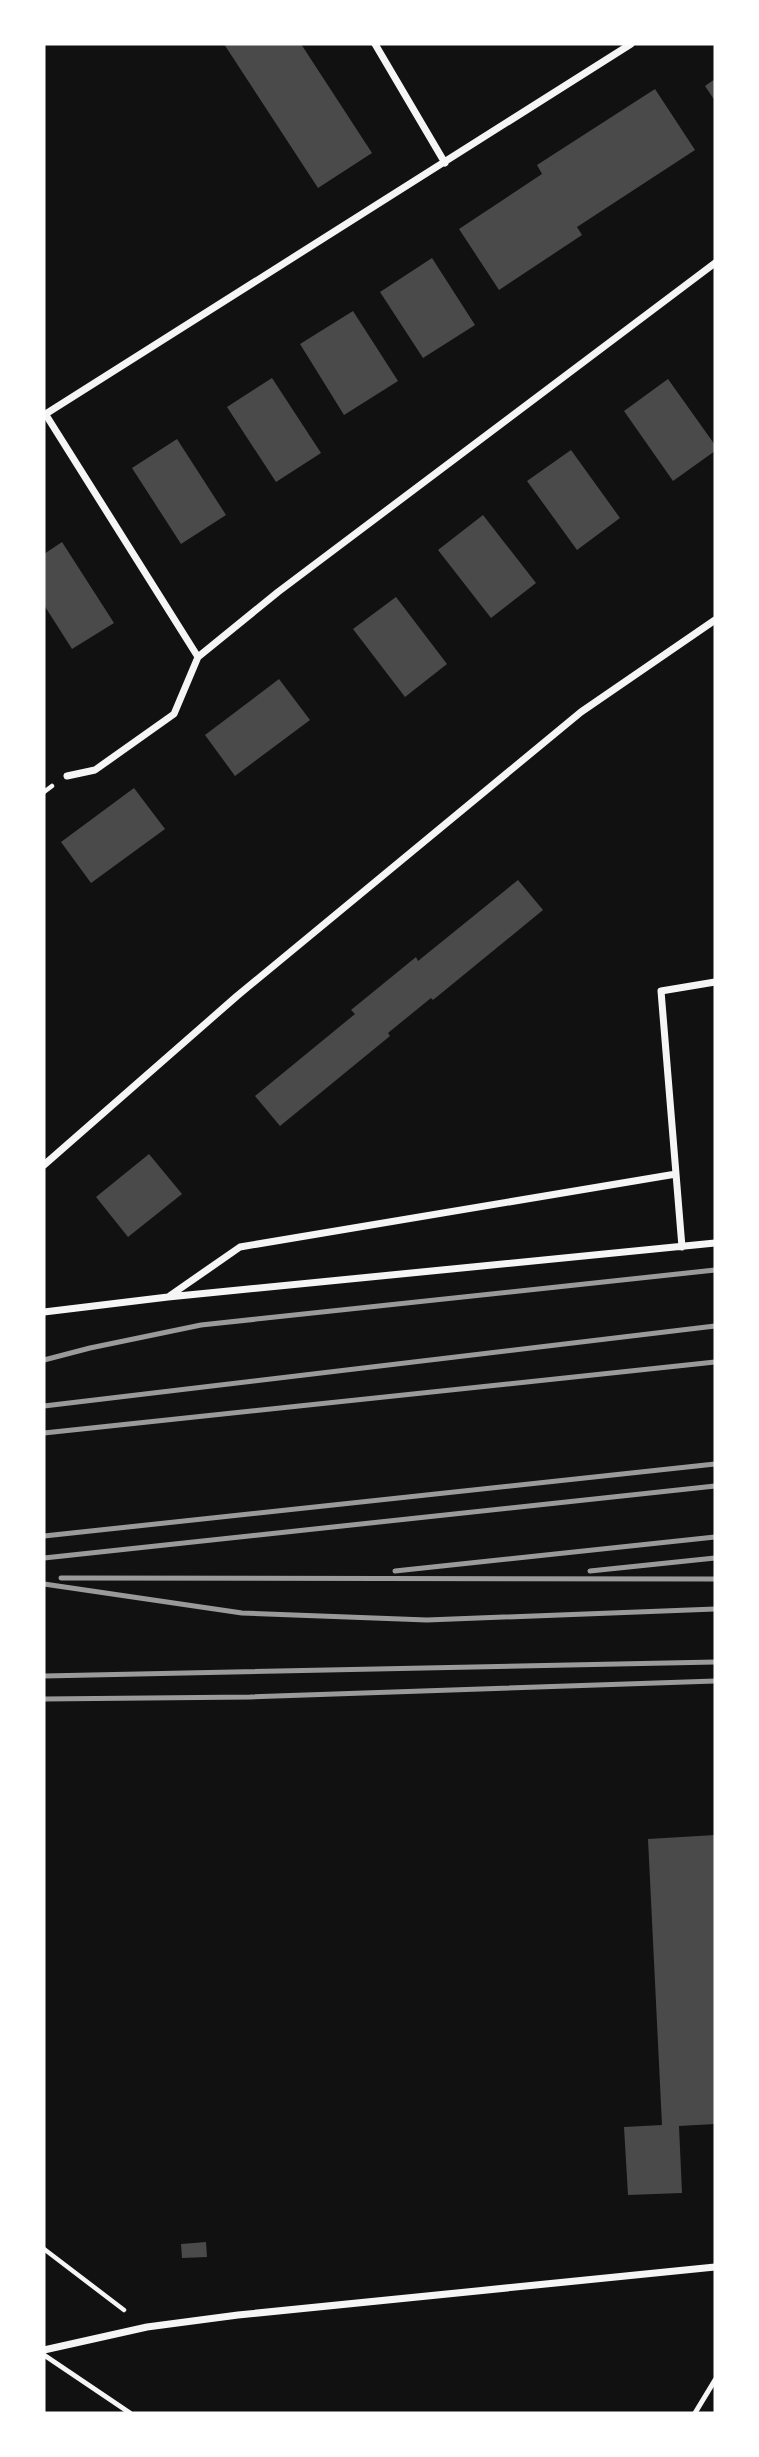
<svg xmlns="http://www.w3.org/2000/svg" width="759" height="2457" viewBox="0 0 759 2457" font-family="'DejaVu Sans',sans-serif">
	<style>
		.building { fill: #4a4a4a }
		.lines { fill: none; stroke-linecap: round; stroke-linejoin: round }
		.path { stroke: #f5f5f5; stroke-width: 4.5 }
		.service { stroke: #f5f5f5; stroke-width: 5 }
		.minor { stroke: #f5f5f5; stroke-width: 7 }
		.rail { stroke: #9a9a9a; stroke-width: 5 }
	</style>
	<rect width="100%" height="100%" fill="#111"/>
	<path class="building" d="M224,44H301L372,153L318,188Z
		M715,79V101L705,86Z
		M655,89L695,150L577,227L582,235L499,290L459,229L542,174L537,165Z
		M432,258L475,325L423,358L380,292Z
		M353,311L398,381L344,415L300,344Z
		M272,378L321,453L276,482L227,407Z
		M668,379L715,445V451L673,481L624,411Z
		M177,439L226,515L181,544L132,468Z
		M571,450L620,518L577,550L527,481Z
		M483,515L536,583L491,618L438,550Z
		M62,542L114,623L72,649L44,605V554Z
		M396,597L447,664L405,697L353,629Z
		M279,679L310,720L235,776L205,735Z
		M134,788L165,829L91,883L61,842Z
		M518,880L543,910L433,1000L431,998L388,1033L390,1036L280,1126L255,1096L355,1014L351,1010L416,957L418,961Z
		M149,1154L182,1194L128,1237L96,1197Z
		M715,1835V2124L679,2126L682,2193L628,2195L624,2127L662,2125L648,1839Z
		M206,2242L207,2257L182,2258L181,2244Z"/>
	<g class="lines">
		<path class="path" d="M44,792L52,786
			M44,2249L124,2310"/>
		<path class="service" d="M44,2355L130,2413
			M695,2413L715,2380"/>
		<path class="minor" d="M375,44L445,163
			M44,415L631,44
			M46,415L198,657
			M67,776L95,770L174,714L198,657L278,592L715,263
			M44,1165L237,996L581,712L715,620
			M682,1247L661,991L715,982
			M168,1297L240,1247L676,1174
			M44,1312L168,1297L715,1243
			M44,2350L147,2327L238,2315L715,2267"/>
		<path class="rail" d="M44,1360L90,1348L201,1325L715,1270
			M44,1406L715,1326
			M44,1433L715,1362
			M44,1536L715,1464
			M44,1558L715,1486
			M395,1571L715,1537
			M590,1571L715,1558
			M61,1578L715,1579
			M44,1584L242,1613L427,1620L715,1609
			M44,1676L715,1662
			M44,1699L250,1697L715,1681"/>
	</g>
	<rect width="759" height="2457" fill="none" stroke="#ffffff" stroke-width="91"/>
</svg>
